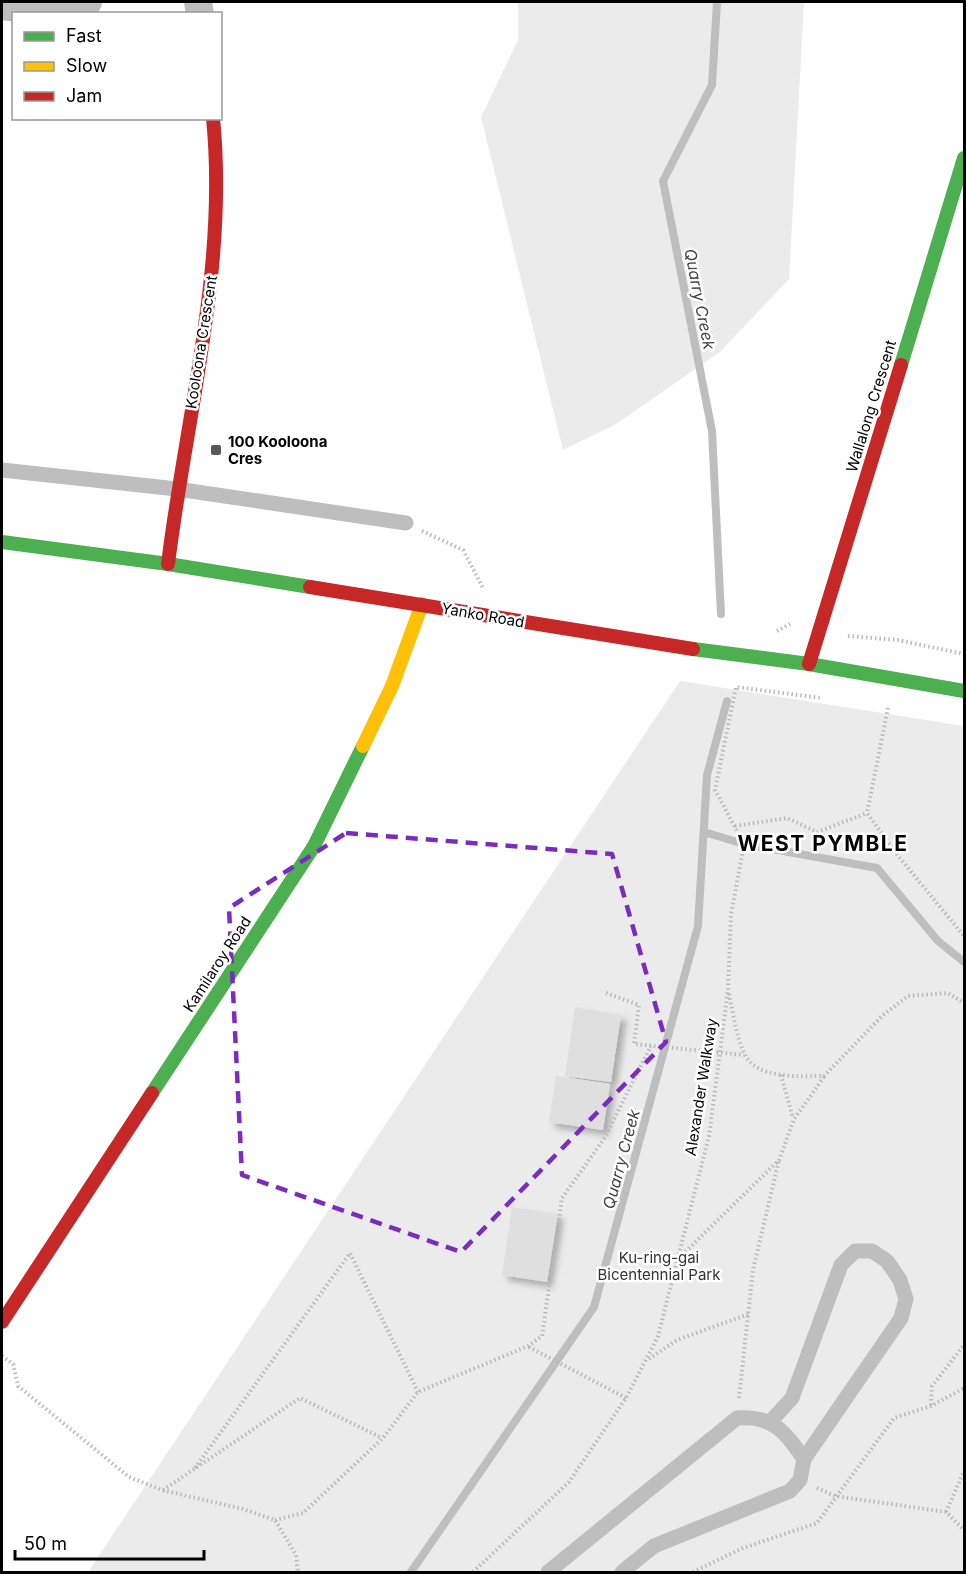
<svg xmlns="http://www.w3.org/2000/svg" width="966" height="1574" viewBox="0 0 966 1574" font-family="Inter,sans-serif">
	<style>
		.green { fill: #ebebeb }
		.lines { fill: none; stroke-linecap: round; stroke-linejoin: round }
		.stream { stroke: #bebebe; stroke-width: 8 }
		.building { fill: #dfdfdf; filter: url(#shadow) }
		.path { stroke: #b9b9b9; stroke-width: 4; stroke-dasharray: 1.5 3; stroke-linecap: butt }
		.lane { stroke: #bebebe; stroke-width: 15 }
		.street { stroke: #bebebe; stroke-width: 28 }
		.fast { stroke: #4caf50; stroke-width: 14 }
		.slow { stroke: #ffc107; stroke-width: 14 }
		.jam { stroke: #c62828; stroke-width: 14 }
		.marked { fill: none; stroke: #7b2cbf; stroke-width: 4.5; stroke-dasharray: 12 8; stroke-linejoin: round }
		.poi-dot { fill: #595959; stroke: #fff; stroke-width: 2 }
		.labels { text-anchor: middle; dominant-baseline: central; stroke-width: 5; stroke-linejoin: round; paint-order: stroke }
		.street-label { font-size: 15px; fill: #000; stroke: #fff }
		.poi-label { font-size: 15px; font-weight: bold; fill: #000; stroke: #fff; text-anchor: start }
		.park-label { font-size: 15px; fill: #323232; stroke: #fff }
		.water-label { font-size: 16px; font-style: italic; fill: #434343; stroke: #fff }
		.district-label { font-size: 21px; font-weight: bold; letter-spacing: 1.5px; fill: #000; stroke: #fff }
	</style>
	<defs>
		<filter id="shadow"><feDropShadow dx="5.5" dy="5.5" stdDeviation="3" flood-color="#0004"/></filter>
	</defs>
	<rect width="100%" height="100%" fill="#fff"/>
	<path class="green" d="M518,2H804L789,279L720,352L616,424L563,450L481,117L518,40Z
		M680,681L964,726V1572H88Z"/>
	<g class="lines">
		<path class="stream" d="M717,2L712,85L663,181L712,431L721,614
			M704,832L744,844L877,868L938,941L964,962
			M411,1572L594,1307L698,926L707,775L727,701"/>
	</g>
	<path class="building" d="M575,1007L621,1015L611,1082L565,1076Z
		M556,1076L610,1084L603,1130L549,1122Z
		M512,1207L558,1214L547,1282L502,1275Z"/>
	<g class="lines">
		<path class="path" d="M422,531L463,550L483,588
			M777,631L790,624
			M848,636L898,640L964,654
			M888,708L867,813L899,857L964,936
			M735,826L787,818L817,832L867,813
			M606,993L639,1005L634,1044L744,1055
			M729,994C733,1013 736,1035 744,1053C756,1080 800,1076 824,1076L883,1015L908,996L948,993L964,1003
			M781,1075L793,1118
			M679,1258L779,1160L794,1119L824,1077
			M529,1347L626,1398
			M2,1356L13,1364L18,1386L129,1477L162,1490L243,1509L275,1520L296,1555L298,1572
			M649,1359L677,1340L749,1314
			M739,1398L753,1270L779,1160
			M931,1405L932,1386L964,1345
			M195,1468L350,1253L418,1392
			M817,1488L835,1496L946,1512L964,1530
			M163,1490L300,1398L382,1438
			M946,1512L964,1471
			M275,1520L303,1513L383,1438L418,1392L528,1346L542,1336L562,1198L604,1139L651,1046
			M473,1572L569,1482L626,1398L658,1336L709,1136L728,990L731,915L744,844L715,790L736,687L821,698
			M693,1572L743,1548L817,1523L894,1418L931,1406L964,1388"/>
		<path class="lane" d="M2,470L177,489L406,523
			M770,1422L792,1398L841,1265L855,1251H872L887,1261L900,1280L906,1299L901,1318L804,1459
			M548,1572L737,1418C773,1415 785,1432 804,1459L800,1480L790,1491L654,1546L622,1572"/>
		<path class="street" d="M198,2L200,14
			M2,6L19,8L88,2"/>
		<path class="fast" d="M901,365L964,158
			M2,542L168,564L310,587
			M693,649L809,664L964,691
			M152,1093L314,846L363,746"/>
		<path class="slow" d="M363,746L392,686L422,604"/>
		<path class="jam" d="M168,564C186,417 228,267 213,118
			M310,587L693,649
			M809,664L901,365
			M2,1322L152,1093"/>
	</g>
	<path class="marked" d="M346,833L612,854L666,1042L461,1252L242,1175L229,908Z"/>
	<rect class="poi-dot" x="210" y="444" width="12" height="12" rx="3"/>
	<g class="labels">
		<g class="street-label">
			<text transform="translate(201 342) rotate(-81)">Kooloona Crescent</text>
			<text transform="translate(871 406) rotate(-73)">Wallalong Crescent</text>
			<text transform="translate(483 615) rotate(10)">Yanko Road</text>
			<text transform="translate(217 964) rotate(-57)">Kamilaroy Road</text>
			<text transform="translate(701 1087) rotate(-81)">Alexander Walkway</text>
		</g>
		<g class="poi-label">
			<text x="228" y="441">100 Kooloona<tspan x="228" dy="17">Cres</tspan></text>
		</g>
		<g class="park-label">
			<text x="659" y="1257">Ku-ring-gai<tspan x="659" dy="17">Bicentennial Park</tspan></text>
		</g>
		<g class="water-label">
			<text transform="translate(700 299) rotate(79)">Quarry Creek</text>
			<text transform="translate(621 1159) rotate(-75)">Quarry Creek</text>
		</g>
		<g class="district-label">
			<text x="823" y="843">WEST PYMBLE</text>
		</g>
	</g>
	<rect width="966" height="1574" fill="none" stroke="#000000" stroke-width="6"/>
	<rect x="12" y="12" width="210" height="108" fill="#ffffff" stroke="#999999" stroke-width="1.5"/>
	<rect x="24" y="32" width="30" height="9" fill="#4caf50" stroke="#999999" stroke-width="1.5"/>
	<text x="66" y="42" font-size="18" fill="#000000">Fast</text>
	<rect x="24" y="62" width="30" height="9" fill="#ffc107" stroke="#999999" stroke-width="1.5"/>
	<text x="66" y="72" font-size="18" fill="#000000">Slow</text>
	<rect x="24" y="92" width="30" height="9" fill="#c62828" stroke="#999999" stroke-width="1.5"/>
	<text x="66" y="102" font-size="18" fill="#000000">Jam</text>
	<path d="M15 1550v9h189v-9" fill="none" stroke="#000000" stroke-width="3"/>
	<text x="24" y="1550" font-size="18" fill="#000000" stroke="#ffffff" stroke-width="4.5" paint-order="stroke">50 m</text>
</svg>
